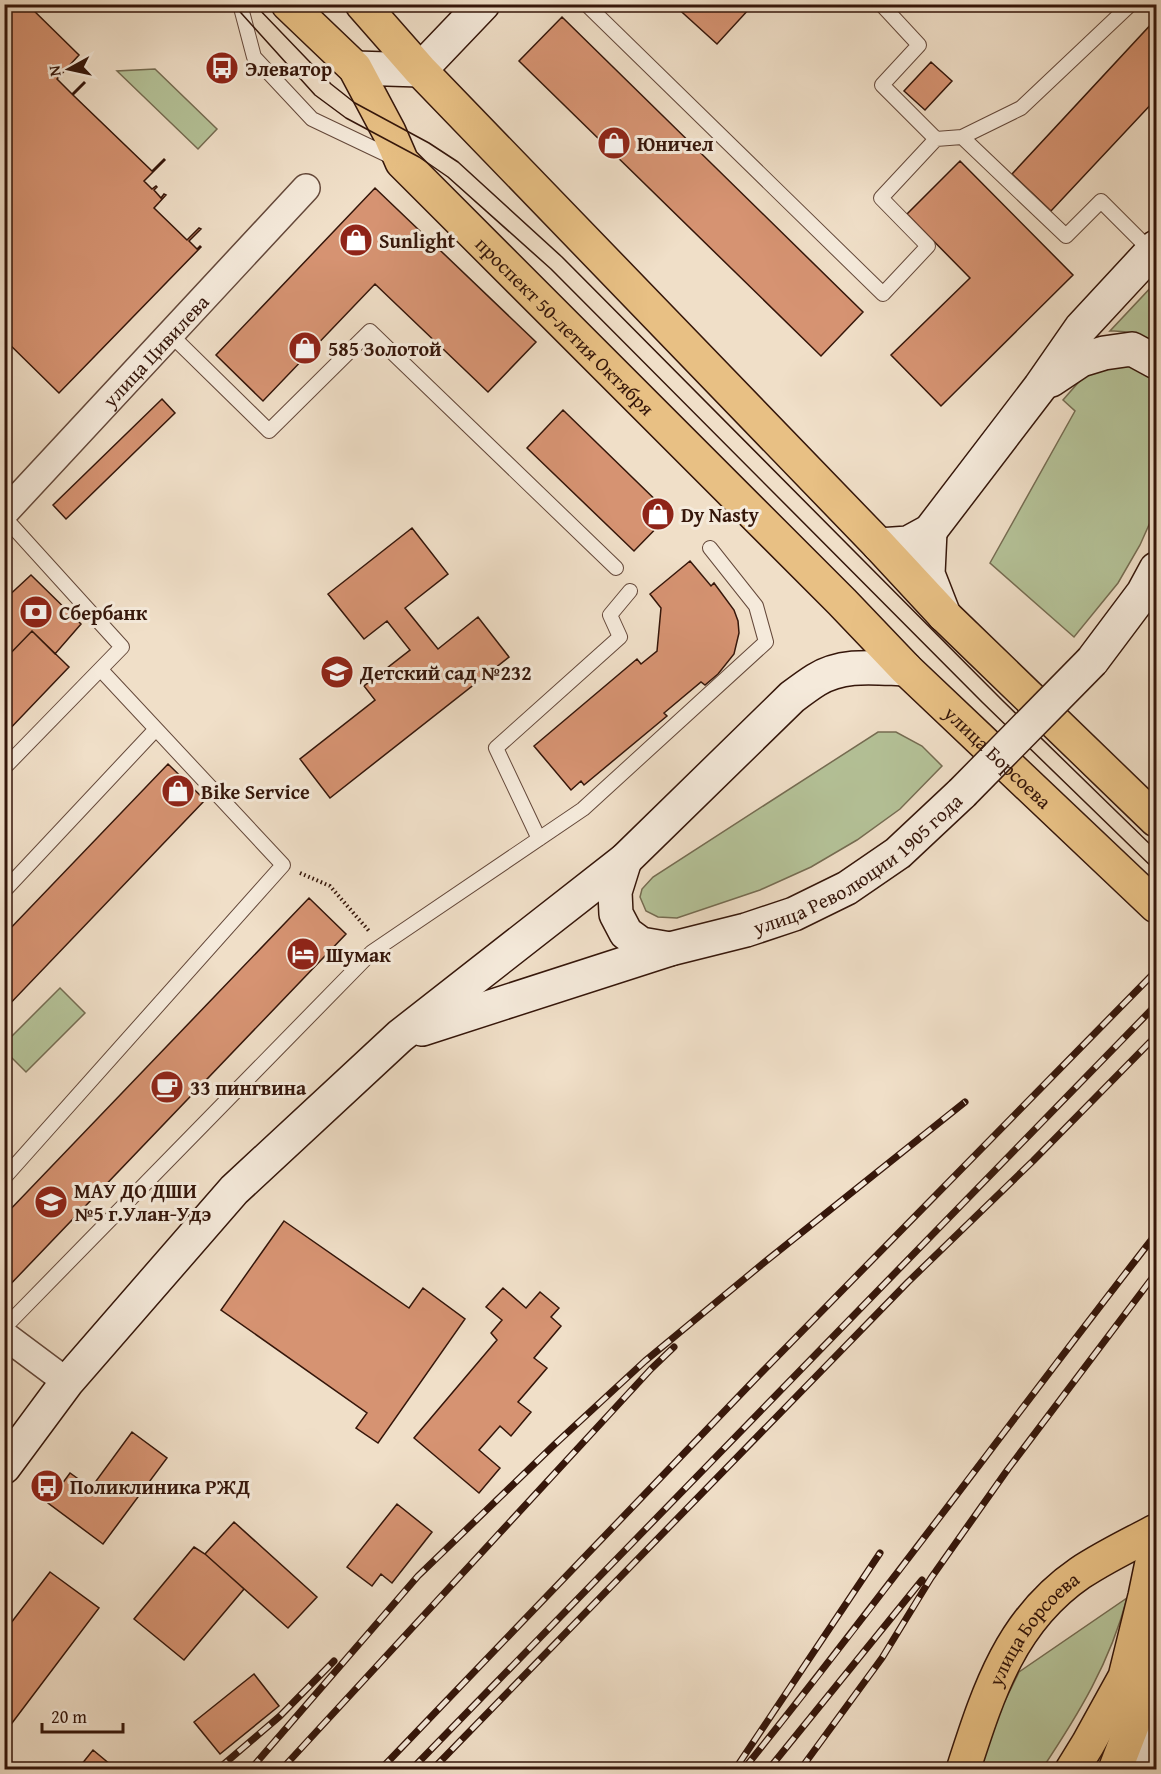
<svg xmlns="http://www.w3.org/2000/svg" width="1161" height="1774" viewBox="0 0 1161 1774" font-family="'Gentium Book Plus',serif">
	<style>
		.green { fill: #b5c399; stroke: #756c52; stroke-width: 1.5 }
		.building { fill: #d69372; stroke: #35160a; stroke-width: 1.5 }
		.lines { fill: none; stroke-linecap: round; stroke-linejoin: round }
		.lane-casing { stroke: #64483a; stroke-width: 16 }
		.street-casing { stroke: #64483a; stroke-width: 30 }
		.secondary-casing { stroke: #35160a; stroke-width: 36 }
		.primary-casing { stroke: #35160a; stroke-width: 36 }
		.path { stroke: #35160a; stroke-width: 4; stroke-dasharray: 1.5 3; stroke-linecap: butt }
		.lane { stroke: #f5eadb; stroke-width: 14 }
		.street { stroke: #f5eadb; stroke-width: 27 }
		.secondary { stroke: #f5eadb; stroke-width: 33 }
		.primary { stroke: #e8c084; stroke-width: 33 }
		.tram { stroke: #35160a; stroke-width: 1.5 }
		.rail-casing { stroke: #35160a; stroke-width: 7 }
		.rail { stroke: #f5eadb; stroke-width: 4.5; stroke-dasharray: 14; stroke-linecap: butt }
		.secondary-bridge-casing { stroke: #35160a; stroke-width: 36; stroke-linecap: butt }
		.secondary-bridge { stroke: #f5eadb; stroke-width: 33 }
		.labels { text-anchor: middle; dominant-baseline: central; stroke-width: 6; stroke-linejoin: round; paint-order: stroke }
		.poi-label { font-size: 20px; font-weight: bold; fill: #35160a; stroke: #f5eadb; text-anchor: start }
		.street-label { font-size: 20px; fill: #35160a; stroke: #f5eadb }
	</style>
	<rect width="100%" height="100%" fill="#f0dfc8"/>
	<filter id="stains"><feTurbulence type="fractalNoise" baseFrequency=".00333" numOctaves="4"/><feColorMatrix values="0 0 0 0 .2 0 0 0 0 .09 0 0 0 0 .02 0 0 0 .5 -.17"/></filter>
	<radialGradient id="worn" r=".72"><stop offset=".6" stop-color="#630" stop-opacity="0"/><stop offset="1" stop-color="#630" stop-opacity=".3"/></radialGradient>
	<path class="green" d="M155,69L217,129L198,149L117,71Z
		M1156,282V342C1141,335 1128,330 1110,331Z
		M1128,363L1149,372L1156,380V509L1140,545L1118,583L1074,637L990,563L1075,411L1063,400L1084,376Z
		M878,732H896L922,746L942,766L900,809L857,840L811,867L760,890L677,918L658,917L646,911L640,897L642,889L653,877Z
		M60,988L85,1013L26,1072L5,1051V1043Z
		M1127,1598C1110,1663 1078,1715 1042,1769L980,1770L1001,1709L1019,1672Z"/>
	<path class="building" d="M4,4H27L79,55L57,79L72,94L84,82L85,83L73,95L152,171L164,159L165,160L144,181L152,189L156,186L157,187L154,190L161,198L164,194L166,195L154,208L187,240L199,228L201,229L189,241L197,249L200,246L201,247L59,393L4,339Z
		M673,4H747L750,8L717,44Z
		M562,17L863,312L821,356L519,61Z
		M1156,19V99L1051,211L1012,174Z
		M931,62L952,81L925,110L904,91Z
		M960,161L1073,275L941,406L891,355L970,278L907,214Z
		M375,188L536,342L488,392L375,284L263,401L216,355Z
		M162,399L175,413L66,519L53,505Z
		M563,410L670,514L634,551L527,448Z
		M412,528L448,574L405,608L438,649L478,617L509,657L330,798L300,759L375,700L364,686L410,650L387,621L364,639L328,594Z
		M690,561L711,586L714,583L734,610L738,621L739,633L734,654L718,674L705,685L701,682L664,713L667,716L584,785L581,781L571,790L534,746L637,659L641,664L657,651L661,608L650,594Z
		M31,575L81,624L55,654L32,631L4,660V600Z
		M32,631L69,667L4,735V660Z
		M168,764L205,800L4,1010V935Z
		M309,898L346,934L4,1291V1216Z
		M284,1221L409,1308L423,1288L465,1319L378,1443L356,1428L367,1413L221,1310Z
		M503,1288L526,1308L540,1292L559,1308L551,1317L561,1326L534,1358L547,1368L518,1402L531,1412L511,1436L500,1426L479,1450L500,1468L479,1493L414,1438L497,1340L491,1333L502,1320L486,1307Z
		M132,1432L167,1458L103,1544L48,1503L70,1473L91,1488Z
		M397,1504L432,1532L392,1583L381,1574L372,1586L347,1567Z
		M234,1522L317,1597L288,1628L205,1554Z
		M194,1547L205,1554L244,1589L184,1660L134,1619Z
		M50,1572L99,1608L6,1731L4,1730V1632Z
		M254,1674L279,1706L220,1754L194,1722Z
		M93,1750L117,1770H77Z"/>
	<g class="lines">
		<defs>
			<path id="lane" d="M240,4L254,57L312,119L396,159
				M586,4L883,294L928,246L881,198L936,139L962,137
				M881,4L919,45L882,85L936,139
				M1131,4L1021,108L962,137L1066,236L1101,201L1152,252
				M170,334L269,431L370,331L616,568
				M4,517L122,647L4,768
				M539,839L496,748L620,637L610,615L630,591
				M4,891L156,729
				M4,1178L283,865L101,670
				M4,1328L372,952L583,809L766,642L756,606L710,548"/>
			<g id="street">
				<path id="s1" d="M4,513L306,188"/>
				<path d="M4,1335L67,1382"/>
			</g>
			<g id="secondary">
				<path d="M355,68L420,70L483,4"/>
				<path d="M1051,380L1081,360L1104,353L1132,349L1156,362"/>
				<path d="M930,531L928,574L944,615"/>
				<path d="M879,545L908,543L930,531L1040,387L1081,328L1156,247"/>
				<path d="M1092,661L1143,593L1156,569"/>
				<path d="M625,860L615,892L616,914L626,933L641,944L670,949"/>
				<path id="s2" d="M422,1029L670,949L746,930L794,914L847,888L898,853L962,793"/>
				<path d="M4,1467L67,1382L234,1190L400,1036L625,860L792,697C800,691 808,685 816,680C843,663 876,668 906,669"/>
				<path d="M1126,1770L1145,1746L1156,1734"/>
			</g>
			<g id="primary">
				<path id="s3" d="M288,4L355,68L389,132L402,162L842,602L906,669L1156,906"/>
				<path d="M362,4L420,70L879,545L944,615L1156,820"/>
				<path id="s4" d="M963,1770C988,1693 1010,1621 1080,1573C1104,1557 1131,1544 1156,1531"/>
				<path d="M1072,1770L1088,1744L1125,1677L1145,1596L1156,1543"/>
				<path d="M1115,1770L1147,1687L1156,1650"/>
			</g>
		</defs>
		<use href="#lane" class="lane-casing"/>
		<use href="#street" class="street-casing"/>
		<use href="#secondary" class="secondary-casing"/>
		<use href="#primary" class="primary-casing"/>
		<path class="path" d="M300,873L330,886L369,931"/>
		<use href="#lane" class="lane"/>
		<use href="#street" class="street"/>
		<use href="#secondary" class="secondary"/>
		<use href="#primary" class="primary"/>
		<path class="tram" d="M233,4L315,95L346,118L419,157L448,177L551,269L982,702L1156,871
			M254,4L331,84L355,103L429,143L458,162L562,257L1002,700L1156,850"/>
		<defs>
			<path id="rail" d="M738,1765L880,1553
				M217,1770L280,1716L334,1661
				M250,1770L418,1576L554,1445L645,1361L766,1261L965,1102
				M281,1770L651,1369L674,1347
				M380,1770L763,1371L1156,971
				M411,1770L1156,1005
				M432,1770L908,1282L1033,1161L1156,1036
				M743,1770C885,1594 1017,1412 1156,1234
				M768,1770L922,1580
				M800,1770L882,1658L931,1578L1008,1469L1156,1273"/>
		</defs>
		<use href="#rail" class="rail-casing"/>
		<use href="#rail" class="rail"/>
		<defs>
			<path id="secondary-bridge" d="M962,793L1092,661"/>
		</defs>
		<use href="#secondary-bridge" class="secondary-bridge-casing"/>
		<use href="#secondary-bridge" class="secondary-bridge"/>
	</g>
	<defs>
		<symbol id="bus-disc" viewBox="-11 -11 22 22"><circle r="9.5" fill="#8f2418" stroke="#f5eadb"/><path d="M-5-6H5V4H4V6H2V4H-2V6H-4V4H-5ZM-3.5-4V0h7V-4ZM-3.5 1.2v1.5H-2V1.2ZM2 1.2v1.5H3.5V1.2Z" fill="#fff"/></symbol>
		<symbol id="shop-disc" viewBox="-11 -11 22 22"><circle r="9.5" fill="#8f2418" stroke="#f5eadb"/><path d="M-5-2.5h2.3a2.7 3.5 0 0 1 5.4 0H5L5.5 6h-11ZM-1.5-2.5h3a1.5 2.3 0 0 0-3 0Z" fill="#fff"/></symbol>
		<symbol id="bank-disc" viewBox="-11 -11 22 22"><circle r="9.5" fill="#8f2418" stroke="#f5eadb"/><path d="M-6-4H6V4H-6ZM0-2.3a2.3 2.3 0 1 0 0 4.6a2.3 2.3 0 1 0 0-4.6Z" fill="#fff"/></symbol>
		<symbol id="school-disc" viewBox="-11 -11 22 22"><circle r="9.5" fill="#8f2418" stroke="#f5eadb"/><path d="M0-5L7-2L0 1L-7-2ZM-4 1L0 2.5L4 1V4Q0 6-4 4Z" fill="#fff"/></symbol>
		<symbol id="hotel-disc" viewBox="-11 -11 22 22"><circle r="9.5" fill="#8f2418" stroke="#f5eadb"/><path d="M-6-4.5h1.5V1H6V5H4.5V3h-9V5H-6ZM-4 0a1.8 1.8 0 1 1 3.6 0ZM.5 0V-2.5h3Q6-2.5 6 0Z" fill="#fff"/></symbol>
		<symbol id="cafe-disc" viewBox="-11 -11 22 22"><circle r="9.5" fill="#8f2418" stroke="#f5eadb"/><path d="M-5.5-4.5H6V0H3Q3 3.5 0 3.5H-2.5Q-5.5 3.5-5.5 0ZM3-3.2v2h1.7v-2ZM-6 4.5H4V6H-6Z" fill="#fff"/></symbol>
	</defs>
	<g fill-rule="evenodd">
		<use href="#bus-disc" x="203" y="49" width="38" height="38"/>
		<use href="#shop-disc" x="595" y="124" width="38" height="38"/>
		<use href="#shop-disc" x="337" y="221" width="38" height="38"/>
		<use href="#shop-disc" x="286" y="329" width="38" height="38"/>
		<use href="#shop-disc" x="639" y="495" width="38" height="38"/>
		<use href="#bank-disc" x="17" y="593" width="38" height="38"/>
		<use href="#school-disc" x="318" y="653" width="38" height="38"/>
		<use href="#shop-disc" x="159" y="772" width="38" height="38"/>
		<use href="#hotel-disc" x="284" y="935" width="38" height="38"/>
		<use href="#cafe-disc" x="148" y="1068" width="38" height="38"/>
		<use href="#school-disc" x="32" y="1183" width="38" height="38"/>
		<use href="#bus-disc" x="28" y="1467" width="38" height="38"/>
	</g>
	<g class="labels">
		<g class="poi-label">
			<text x="245" y="68">Элеватор</text>
			<text x="637" y="143">Юничел</text>
			<text x="379" y="240">Sunlight</text>
			<text x="328" y="348">585 Золотой</text>
			<text x="681" y="514">Dy Nasty</text>
			<text x="59" y="612">Сбербанк</text>
			<text x="360" y="672">Детский сад №232</text>
			<text x="201" y="791">Bike Service</text>
			<text x="326" y="954">Шумак</text>
			<text x="190" y="1087">33 пингвина</text>
			<text x="74" y="1190">МАУ ДО ДШИ<tspan x="74" dy="23">№5 г.Улан-Удэ</tspan></text>
			<text x="70" y="1486">Поликлиника РЖД</text>
		</g>
		<g class="street-label">
			<text stroke="none"><textPath href="#s3" startOffset="429">проспект 50-летия Октября</textPath></text>
			<text stroke="none"><textPath href="#s1" startOffset="222">улица Цивилева</textPath></text>
			<text stroke="none"><textPath href="#s3" startOffset="1040">улица Борсоева</textPath></text>
			<text stroke="none"><textPath href="#s2" startOffset="470">улица Революции 1905 года</textPath></text>
			<text stroke="none"><textPath href="#s4" startOffset="160">улица Борсоева</textPath></text>
		</g>
	</g>
	<rect width="1161" height="1774" fill="none" stroke="#f0dfc8" stroke-width="24"/>
	<rect x="6" y="6" width="1149" height="1762" fill="none" stroke="#35160a" stroke-width="3"/>
	<rect x="12" y="12" width="1137" height="1750" fill="none" stroke="#35160a" stroke-width="1.5"/>
	<g transform="translate(69 69) rotate(262)" stroke="#f5eadb" stroke-width="4.5" paint-order="stroke">
	<path d="M0-4.5L10 22L0 15L-10 22Z" fill="#35160a"/>
	<text y="-9" font-size="16" font-weight="bold" text-anchor="middle" fill="#35160a">N</text>
	</g>
	<path d="M42 1723v9h81v-9" fill="none" stroke="#35160a" stroke-width="3"/>
	<text x="51" y="1723" font-size="18" fill="#35160a" stroke="#f5eadb" stroke-width="4.5" paint-order="stroke">20 m</text>
	<rect width="100%" height="100%" filter="url(#stains)"/>
	<rect width="100%" height="100%" fill="url(#worn)"/>
</svg>
